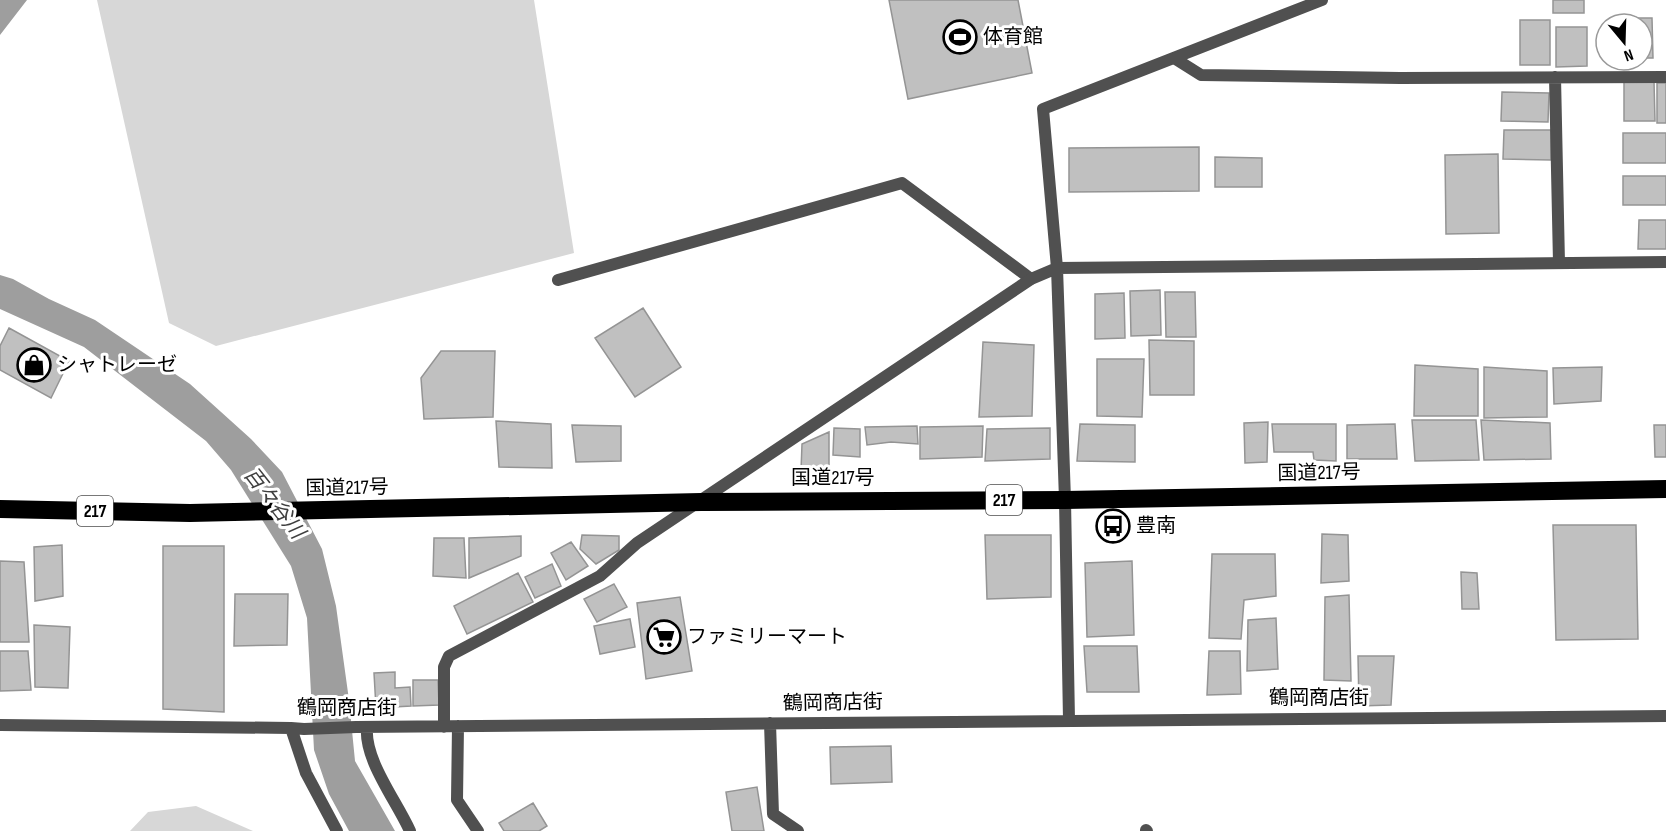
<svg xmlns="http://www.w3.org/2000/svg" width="1666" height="831" viewBox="0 0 1666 831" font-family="'Sofia Sans Condensed','Noto Sans JP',sans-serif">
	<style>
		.green { fill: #d7d7d7 }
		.water { fill: #9e9e9e }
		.building { fill: #c0c0c0; stroke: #949494; stroke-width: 1.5 }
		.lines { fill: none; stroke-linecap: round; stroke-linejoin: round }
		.lane { stroke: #505050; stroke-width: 12 }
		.street { stroke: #505050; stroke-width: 12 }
		.highway { stroke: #000; stroke-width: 18 }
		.labels { text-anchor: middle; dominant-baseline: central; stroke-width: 6; stroke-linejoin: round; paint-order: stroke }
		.shield { fill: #fff; stroke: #4c4c4c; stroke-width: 1.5 }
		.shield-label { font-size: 18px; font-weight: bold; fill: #000 }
		.poi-label { font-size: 20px; fill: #000; stroke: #fff; text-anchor: start }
		.street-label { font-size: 20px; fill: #000; stroke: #fff }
		.water-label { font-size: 21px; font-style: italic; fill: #3f3f3f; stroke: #fff }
	</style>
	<rect width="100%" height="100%" fill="#fff"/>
	<path class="green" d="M97,0H534L574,253L216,346L169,323Z
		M196,806L253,831H130L148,812Z"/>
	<path class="water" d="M0,0H27L0,35Z
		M0,275L13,279L49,299L95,320L190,384L251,439L282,472L322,549L336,606L349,700L355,761L395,831H349L329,794L314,750L307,618L291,566L231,470L206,441L84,347L0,309Z"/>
	<path class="building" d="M889,0H1018L1032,73L908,99Z
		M1553,0H1584V13H1553Z
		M1622,18H1652L1653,58H1642V24H1622Z
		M1520,20H1550V65H1520Z
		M1556,27H1587V66L1556,67Z
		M1654,81L1655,121H1624V82Z
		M1657,83H1666V123H1657Z
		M1502,92L1549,93L1548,122L1501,121Z
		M1504,130H1551V160L1503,159Z
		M1623,133H1666V163H1623Z
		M1199,147V191L1069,192V148Z
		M1498,154L1499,233L1446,234L1445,155Z
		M1215,157L1262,158V187H1215Z
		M1623,176H1666V205H1623Z
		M1639,220H1666V249H1638Z
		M1160,290L1161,335L1131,336L1130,291Z
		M1165,292H1195L1196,337H1166Z
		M1124,293L1125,338L1095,339V294Z
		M643,308L681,367L635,397L595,338Z
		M9,328L69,361L51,398L0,370V346Z
		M1149,340L1194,341V395H1150Z
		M983,342L1034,345L1032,416L979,417Z
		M441,351H495L493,417L424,419L421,378Z
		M1097,359H1144L1142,417L1097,416Z
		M1415,365L1478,369V416H1414Z
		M1484,367L1547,371V417L1484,418Z
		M1602,367L1601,401L1554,404L1553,368Z
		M1412,420H1476L1479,460L1415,461Z
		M1481,420L1550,423L1551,459L1484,460Z
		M496,421L551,424L552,468L499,467Z
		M1268,422L1267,462L1245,463L1244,423Z
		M1080,424L1135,425V462L1077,461Z
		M1272,424H1336V461L1314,460L1313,452H1274Z
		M1395,424L1397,459H1347V425Z
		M572,425L621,426V461L576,462Z
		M1654,425H1666V457H1655Z
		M917,426L918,444L891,442L867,445L865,427Z
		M983,426L982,457L920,459V427Z
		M834,428L860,429V457L833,455Z
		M1050,428V459L985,461L987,429Z
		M829,432V469L801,471L802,444Z
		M1553,525H1636L1638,639L1556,640Z
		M1322,534L1348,535L1349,581L1321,583Z
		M582,535L619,536V550L596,564L580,549Z
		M985,535H1051V597L987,599Z
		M521,536V556L469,578V538Z
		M434,538H464L466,578L433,576Z
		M571,542L588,566L566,580L551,553Z
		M62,545L63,596L35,601L34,547Z
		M163,546H224V712L163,709Z
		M1212,554H1275L1276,596L1244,600L1241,639L1209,638Z
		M0,561L24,562L29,642H0Z
		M1132,561L1134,635L1087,637L1085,563Z
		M552,564L561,586L535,598L525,577Z
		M1461,572L1477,573L1479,609H1462Z
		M518,573L533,602L467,634L454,606Z
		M614,584L627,607L597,622L584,599Z
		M235,594H288L287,645L234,646Z
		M1349,595L1351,681L1324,680L1325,597Z
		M680,597L692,671L646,679L637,603Z
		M1276,618L1278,669L1247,671L1248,620Z
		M630,619L635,647L600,654L594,626Z
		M34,625L70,627L68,688L35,687Z
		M1084,646H1137L1139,692H1087Z
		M0,651H28L31,690L0,691Z
		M1209,651H1240L1241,694L1207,695Z
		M1358,656H1394L1391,705L1359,706Z
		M395,672V688L410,687L411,706L376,708L374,673Z
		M413,680H438L439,705L413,706Z
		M891,746L892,782L831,784L830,747Z
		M757,787L764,831H732L726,792Z
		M533,803L547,826L539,831H504L499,823Z"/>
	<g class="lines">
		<path class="lane" d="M558,280L902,183L1031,279"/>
		<path class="street" d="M1174,58L1201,75L1400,78L1666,77
			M1555,77L1559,263
			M1069,720L1065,500L1057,268L1043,109L1322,0
			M770,723L773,814L798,831
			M0,725L291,728L304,729L356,727L1666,716
			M458,726L457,800L478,831
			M367,727C364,760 396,800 410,831
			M444,727V667L449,656L600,576L637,543L1031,279L1057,268L1666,262
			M291,728L306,773L337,831
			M1146,830L1147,831"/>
		<path class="highway" d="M0,509L190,513L701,502L1065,500L1666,489"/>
	</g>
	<defs>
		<symbol id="stadium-ring" viewBox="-11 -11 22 22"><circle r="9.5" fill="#fff" stroke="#000" stroke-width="1.5"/><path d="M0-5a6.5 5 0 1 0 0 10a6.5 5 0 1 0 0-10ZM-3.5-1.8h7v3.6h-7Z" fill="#000"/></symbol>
		<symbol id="shop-ring" viewBox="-11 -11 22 22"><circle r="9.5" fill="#fff" stroke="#000" stroke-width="1.5"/><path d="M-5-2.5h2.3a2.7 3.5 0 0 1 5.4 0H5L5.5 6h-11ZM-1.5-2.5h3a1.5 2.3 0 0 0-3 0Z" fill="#000"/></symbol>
		<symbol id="bus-ring" viewBox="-11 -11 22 22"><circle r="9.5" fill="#fff" stroke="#000" stroke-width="1.5"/><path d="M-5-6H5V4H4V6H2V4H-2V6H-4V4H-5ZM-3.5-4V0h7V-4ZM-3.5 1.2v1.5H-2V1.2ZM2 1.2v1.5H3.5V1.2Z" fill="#000"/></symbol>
		<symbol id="supermarket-ring" viewBox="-11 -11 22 22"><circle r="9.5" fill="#fff" stroke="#000" stroke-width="1.5"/><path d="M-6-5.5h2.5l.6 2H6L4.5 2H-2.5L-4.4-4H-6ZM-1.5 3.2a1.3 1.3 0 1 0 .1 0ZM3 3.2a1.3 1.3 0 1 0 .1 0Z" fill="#000"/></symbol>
	</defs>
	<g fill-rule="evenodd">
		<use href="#stadium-ring" x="941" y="18" width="38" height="38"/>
		<use href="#shop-ring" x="15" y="346" width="38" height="38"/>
		<use href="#bus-ring" x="1094" y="507" width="38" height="38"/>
		<use href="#supermarket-ring" x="645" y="618" width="38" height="38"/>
	</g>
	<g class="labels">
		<g class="shield">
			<rect x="986" y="485" width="36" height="30" rx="4.5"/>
			<rect x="77" y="496" width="36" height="30" rx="4.5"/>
		</g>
		<g class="shield-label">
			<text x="1004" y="500">217</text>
			<text x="95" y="511">217</text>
		</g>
		<g class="poi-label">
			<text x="983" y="37">体育館</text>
			<text x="57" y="365">シャトレーゼ</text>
			<text x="1136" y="526">豊南</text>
			<text x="687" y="637">ファミリーマート</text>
		</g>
		<g class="street-label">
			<text transform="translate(1319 473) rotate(-1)">国道217号</text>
			<text x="833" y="478">国道217号</text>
			<text transform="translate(347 488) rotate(-1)">国道217号</text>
			<text x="1319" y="698">鶴岡商店街</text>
			<text transform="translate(833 703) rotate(-1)">鶴岡商店街</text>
			<text x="347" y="708">鶴岡商店街</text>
		</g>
		<g class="water-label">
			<text transform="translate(274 503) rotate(52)">百々谷川</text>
		</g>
	</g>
	<g transform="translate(1624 42) rotate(161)"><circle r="28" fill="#ffffff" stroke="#999999" stroke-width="1.5"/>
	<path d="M0-4.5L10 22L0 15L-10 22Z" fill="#000000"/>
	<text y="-9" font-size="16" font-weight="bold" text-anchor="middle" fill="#000000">N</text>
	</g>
</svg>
